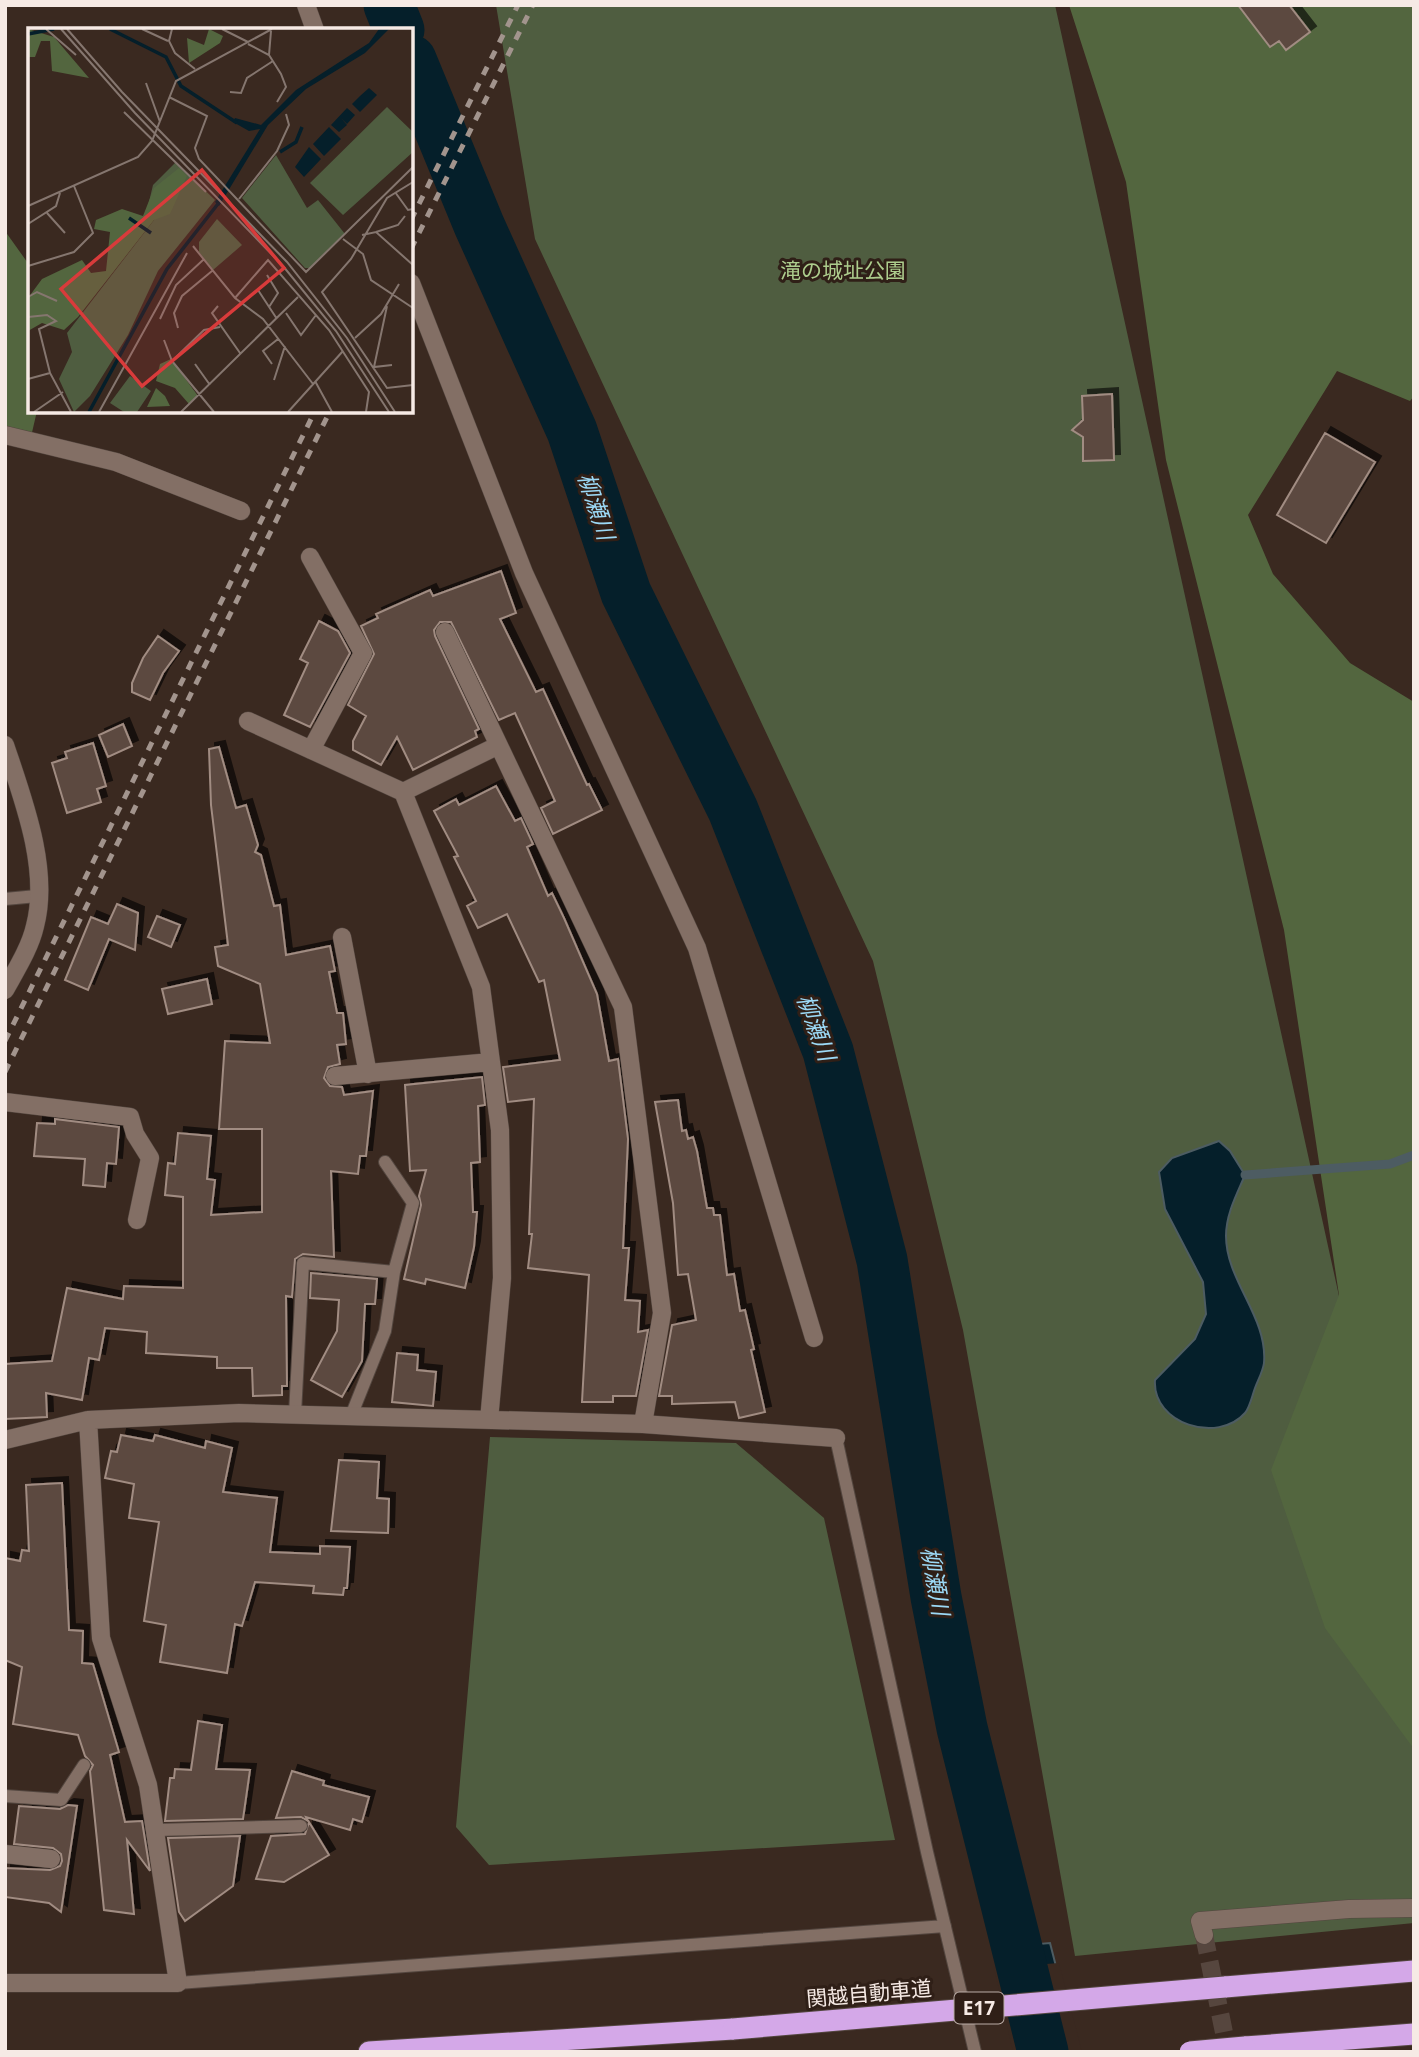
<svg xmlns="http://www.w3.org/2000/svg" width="1419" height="2057" viewBox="0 0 1419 2057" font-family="'Noto Sans','Noto Sans JP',sans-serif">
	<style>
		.green { fill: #4f5d40 }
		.forest { fill: #53663f }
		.water { fill: #051f2a; stroke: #4d5c62; stroke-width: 2 }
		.pier { fill: #3a2920 }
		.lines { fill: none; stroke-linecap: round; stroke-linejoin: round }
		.stream { stroke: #4d5c62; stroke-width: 9 }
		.river { stroke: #051f2a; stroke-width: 51 }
		.building { fill: #5b4940; stroke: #a18c82; stroke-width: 2; filter: url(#shadow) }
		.minor-tunnel { stroke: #56463e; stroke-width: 18; stroke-dasharray: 18 9; stroke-linecap: butt }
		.service-casing { stroke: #53463f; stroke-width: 14 }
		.minor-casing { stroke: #53463f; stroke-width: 19 }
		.motorway-casing { stroke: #53463f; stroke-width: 23 }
		.service { stroke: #836f65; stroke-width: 12 }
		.minor { stroke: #836f65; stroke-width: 18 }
		.motorway { stroke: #d4a8e8; stroke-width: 21 }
		.rail { stroke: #a2948d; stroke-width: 5; stroke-dasharray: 9 9; stroke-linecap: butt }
		.motorway-bridge-casing { stroke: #53463f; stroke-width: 23; stroke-linecap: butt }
		.motorway-bridge { stroke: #d4a8e8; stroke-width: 21 }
		.labels { text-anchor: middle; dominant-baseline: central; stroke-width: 6; stroke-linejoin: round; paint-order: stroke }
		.shield { fill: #2f1f17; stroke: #baada7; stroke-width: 2 }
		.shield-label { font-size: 19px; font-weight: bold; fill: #f6eae5 }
		.park-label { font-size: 21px; fill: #adcd8d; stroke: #2f1f17 }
		.street-label { font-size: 21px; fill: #f6eae5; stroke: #2f1f17 }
		.water-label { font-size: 23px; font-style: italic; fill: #9cd9f6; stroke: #2f1f17 }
		.inset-river { fill: none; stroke: #051f2a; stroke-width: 3.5 }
		.inset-road { fill: none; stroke: #85766f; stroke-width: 2 }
		.view { fill: #d93b3b; fill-opacity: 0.15; stroke: #d93b3b; stroke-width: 3.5 }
		.inset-edge { fill: none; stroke: #f6eae5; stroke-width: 3.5 }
	</style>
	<defs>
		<filter id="shadow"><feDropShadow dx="6" dy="-6" stdDeviation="0" flood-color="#0009"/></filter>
	</defs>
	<rect width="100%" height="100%" fill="#3a2920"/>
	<path class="green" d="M496,5H1055L1339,1296L1414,1342V1923L1075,1956L963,1330L873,961L535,239Z
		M490,1437L736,1443L824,1518L895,1840L489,1865L456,1827Z"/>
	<path class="forest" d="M1069,5H1414V396L1410,401L1337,371L1248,515L1273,574L1350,663L1414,702V1749L1325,1628L1271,1470L1339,1295L1284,930L1166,460L1126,182Z
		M5,231L30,266V411H37L30,441L5,435Z"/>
	<path class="water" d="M1219,1141L1230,1151L1245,1175C1237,1194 1226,1214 1226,1236C1226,1281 1268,1317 1264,1363C1263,1371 1258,1380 1255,1388C1252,1396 1250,1407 1245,1413C1218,1444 1152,1424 1155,1380L1195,1339L1206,1314L1203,1282L1165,1209L1159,1172L1172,1158Z
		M1050,1943L1078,2052H1017L993,1948Z"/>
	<path class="pier" d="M1059,1963L1082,2052H1013L994,1968Z"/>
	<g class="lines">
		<path class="stream" d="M1245,1175L1390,1164L1414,1155"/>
		<path class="river" d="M389,5L399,30
			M411,60L479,225L572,431L626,593L733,810L828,1051L882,1260L936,1597L962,1728L1043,2052"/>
	</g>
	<path class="building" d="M1238,5H1289L1310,32L1286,50L1279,41L1270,47Z
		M1112,394L1114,460L1083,461V437L1072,430L1083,420L1082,396Z
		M1325,433L1375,462L1326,543L1277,515Z
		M501,571L516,613L500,619L536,692L543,689L587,785L589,784L602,810L553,834L541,808L555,801L515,713L499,720L451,622H440L434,630L435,636L479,729L475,731L477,737L413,770L397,737L381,765L353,750V741L366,716L348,705L374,654L361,626L378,618L376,614L430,590L433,596Z
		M319,621L338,631L350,653L310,727L284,715L308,663L300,659Z
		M158,636L179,651L163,673L150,700L132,692V683L143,658Z
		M123,724L132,746L108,757L99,735Z
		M93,743L106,786L97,789L101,802L67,813L52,763L67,758L65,752Z
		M219,747L236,808L246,805L258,845L255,852L261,855L274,906L280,905L286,955L330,946L335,971L329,972L337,1013H343L346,1044L337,1045L340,1064L328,1067L324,1078L330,1086L342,1087L344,1095L373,1091L366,1156H360L358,1174L331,1171L334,1257L303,1254L295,1259L292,1297L286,1296L287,1386H282V1395L253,1396L252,1368H217V1357L146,1353L147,1332L105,1328L99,1360L89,1358L82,1400L46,1393L47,1417L5,1419V1364L52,1361L67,1288L123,1299L124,1286L183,1288V1197L165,1195L168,1163L175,1164L178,1133L211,1136L207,1179L215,1180L211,1215L262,1212V1129H219L225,1041L270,1043L260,984L218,966L215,947L228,945L211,805L209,749Z
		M496,786L515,821L521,818L533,844L527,847L548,896L552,893L564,918L597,994L609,1061L618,1059L628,1139L623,1248H629L625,1300L640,1301L638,1332L648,1330L636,1396H613V1402H582L589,1275L528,1268L532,1234H529L534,1099L508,1102L503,1067L560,1060L544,980L539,982L507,914L478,928L467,906L476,901L454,857L458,856L434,811L456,799L459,805Z
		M117,904L138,913L135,950L109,939L88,990L65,980L91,917L108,924Z
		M157,916L180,925L171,947L148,937Z
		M207,979L212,1004L168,1014L162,989Z
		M482,1077L485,1105L478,1106L480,1162L471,1163L473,1212H477L474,1247L465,1288L426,1279L425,1284L404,1279L421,1205L419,1196L426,1170L410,1171L405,1085Z
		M678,1100L682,1131L686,1130L688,1139L693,1137L697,1151L707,1208H713L714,1215H720L727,1275L734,1274L740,1311L745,1310L754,1349L751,1350L765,1412L739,1418L735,1402L672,1404V1396H659L672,1325L696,1320L688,1274L678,1275L673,1203L655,1102Z
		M55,1119L119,1127L116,1164L107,1163L105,1187L83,1185L85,1159L34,1156L37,1123L55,1124Z
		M311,1273L377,1279L375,1304H365L362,1361L342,1397L311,1380L337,1331L339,1300L310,1298Z
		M397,1353L418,1355L417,1370L436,1372L433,1406L392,1402Z
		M121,1435L153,1441L155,1435L205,1448L206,1441L232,1448L223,1492L277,1498L270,1552L320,1554V1546L350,1547L347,1588H344L343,1595L313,1593L314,1586L255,1582L242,1626L235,1624L227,1673L160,1662L166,1625L144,1621L159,1522L129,1518L134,1484L105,1478L111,1451L117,1452Z
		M339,1460L379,1462L377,1498L389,1499L388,1533L331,1531Z
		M62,1483L69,1630L83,1631L82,1663L93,1664L119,1752L110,1755L125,1822L142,1821L150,1871L127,1840L134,1914L104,1910L90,1771L93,1765L85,1756L78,1735L13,1724L22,1667L5,1660V1558L20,1561L22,1550L29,1551L26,1485Z
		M198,1721L222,1725L216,1769L250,1770L243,1819L165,1821L170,1778H174L175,1769L191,1770Z
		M292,1771L324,1781L323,1785L369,1797L362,1822L353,1819L350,1830L306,1817L308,1821L301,1817L276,1818Z
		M68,1805L77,1806L61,1912L49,1903L5,1897V1868L50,1870L60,1866L62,1861L61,1854L53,1848L14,1844L19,1806L60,1809Z
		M309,1822L329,1855L284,1882L256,1879L271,1836L305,1834Z
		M240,1836L233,1886L185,1921L179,1912L168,1838Z"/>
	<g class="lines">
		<path class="minor-tunnel" d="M1204,1935L1228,2052"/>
		<defs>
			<path id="service" d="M5,899L37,896
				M295,1414L303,1263L394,1272
				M351,1416L385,1331L394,1272L413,1203L385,1162
				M836,1438L927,1852L975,2052
				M5,1796L61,1800L84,1765
				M157,1830L301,1826
				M178,1983L945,1926"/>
			<path id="minor" d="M306,5L315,30
				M411,283L524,573L697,948L814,1338
				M5,435L116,462L241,511
				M310,557L363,653L311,750
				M445,632L623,1007L662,1313L643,1424
				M248,721L403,792L481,987L500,1130L502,1278L489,1420
				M5,745C23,799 50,869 35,926C30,948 16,970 5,990
				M403,792L497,746
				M342,937L368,1074
				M335,1076L491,1062
				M5,1102L130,1117L135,1134L150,1158L137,1220
				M5,1440L88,1420L239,1413L643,1424L836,1438
				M5,1854L51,1859
				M1204,1935L1200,1921L1349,1909L1414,1908
				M5,1983H178L148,1785L101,1638L88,1420"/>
			<path id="motorway" d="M1225,1987L1414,1971
				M1245,2047L1414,2034
				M369,2052L733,2029"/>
		</defs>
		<use href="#service" class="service-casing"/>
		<use href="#minor" class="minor-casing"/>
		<use href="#motorway" class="motorway-casing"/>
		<use href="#service" class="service"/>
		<use href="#minor" class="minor"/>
		<use href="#motorway" class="motorway"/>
		<path class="rail" d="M411,220L518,5
			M411,249L533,5
			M5,1041L315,411
			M5,1072L330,411"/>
		<defs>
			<path id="motorway-bridge" d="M733,2029L1225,1987
				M1190,2052L1245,2047"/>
		</defs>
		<use href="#motorway-bridge" class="motorway-bridge-casing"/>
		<use href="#motorway-bridge" class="motorway-bridge"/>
	</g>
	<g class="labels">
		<rect class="shield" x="954.5" y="1992.5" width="49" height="31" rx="5"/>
		<g class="shield-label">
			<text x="979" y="2008">E17</text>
		</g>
		<g class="park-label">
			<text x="843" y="270">滝の城址公園</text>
		</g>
		<g class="street-label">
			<text transform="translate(869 1993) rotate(-5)">関越自動車道</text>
		</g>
		<g class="water-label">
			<text transform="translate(597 506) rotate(72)">柳瀬川</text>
			<text transform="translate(817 1027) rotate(70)">柳瀬川</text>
			<text transform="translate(936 1581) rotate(80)">柳瀬川</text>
		</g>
	</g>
	<g transform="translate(28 28)">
		<rect width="385" height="385" fill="#3a2920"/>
		<path d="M359,79L385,104V124L315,187L282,155ZM248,127L279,180L290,172L317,206L283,240H277L214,170ZM148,134L187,172L130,243L100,307L62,368L46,384L31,351L44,324L39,305L126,192L128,187L120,178L125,157ZM189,191L214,217L185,242L171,224V214ZM102,348L123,363L109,384H96L82,375Z" fill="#4f5d40"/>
		<path d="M0,1L26,9L61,50L24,43L22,13H13L7,29H0ZM181,1L195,8L192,15L161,35L159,10L176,17ZM151,140L159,148L142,186L126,192L50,289L36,302L14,295L0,303V270L14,251L54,232L63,245L78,243L82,204L66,201L68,192L94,181L115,188L126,160ZM143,331L170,368L161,376L147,360L128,353L132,336ZM128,360L137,368L142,378L119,379Z" fill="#53663f"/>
		<path d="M351,1H361L337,25L278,61L240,97L191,178L187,174L232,101L221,103L205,94L207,90L233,97L268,62L341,15ZM341,60L349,67L332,84L324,76L332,68L335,71L332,68ZM319,80L327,87L319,96L313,90L319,97L311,104L303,97ZM301,99L313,111L296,128L285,116ZM281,119L293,131L276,149L267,139Z" fill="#051f2a"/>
		<path class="inset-river" d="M82,1L138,29L153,58L209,95M0,6L26,1M252,124L268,114L274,99M101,190L123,205M61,384L139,241L193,172"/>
		<path class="inset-road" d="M18,1L48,27M33,1L107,85L255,238L308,303L361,384M39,1L94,64L259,234L319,310L367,384M114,1L140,13M144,1L141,13L147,25L167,41M194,1L220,14M220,16L241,27L253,46L258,59L249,74M241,27L243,3M118,55L132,94M202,64L213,65L219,50L245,33M141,69L179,88L167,120L171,131L278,244L385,139M96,84L178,164M385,154L359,170L323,231L294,264L359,360L385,357M367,164L380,182L385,181M211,171L249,123L261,97L258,86M0,178L110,129L124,113L148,53L244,1M19,185L37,205M0,196L28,178L32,165M348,204L370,197L377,188M334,207L348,204L385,237M315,211L335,226L343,252L385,280M165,218L207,270L235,291L285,356M0,238L46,224L65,205L46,158M239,247L250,265L241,279M230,262L249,291M0,269L9,264L29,273M207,270L240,232L301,302L341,364L338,384M190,278L184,285L212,325M359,278L346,339L364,337M258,285L273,307L288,287M0,289L19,287L28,293L11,301L22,345L43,384M132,291L148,257L175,232M150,300L146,285L154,268L184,243M327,310L353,286L371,256M136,312L144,333L176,302L192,299M144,333L186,384M167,336L182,357M244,336L235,323L250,311M0,351L22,345M246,352L257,318M287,353L304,384M6,384L35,364M71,384L159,225M153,384L270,269M260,384L315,323"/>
		<path class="view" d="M174,142L256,240L114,358L33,261Z"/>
		<rect width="385" height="385" class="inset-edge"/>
	</g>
	<rect width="1419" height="2057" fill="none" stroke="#f6eae5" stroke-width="14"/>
</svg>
